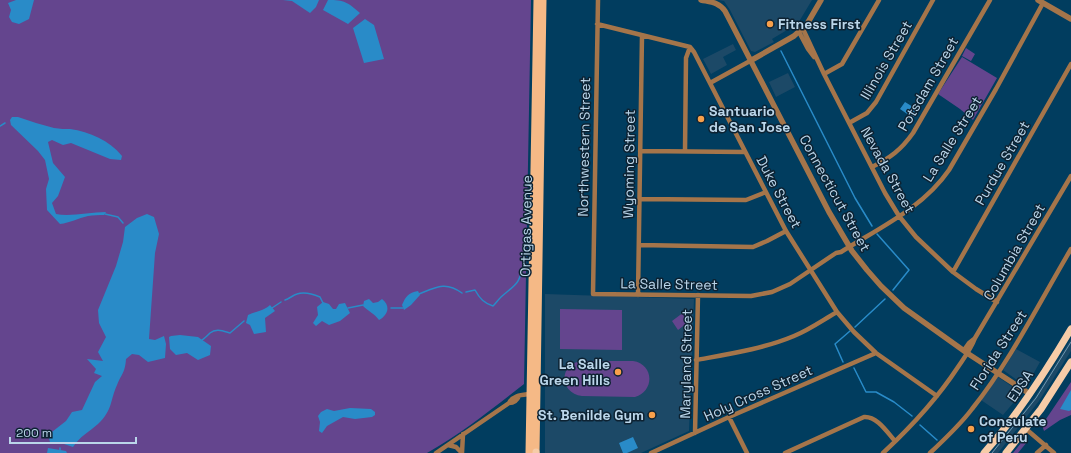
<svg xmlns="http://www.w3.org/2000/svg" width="1071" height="453" viewBox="0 0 1071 453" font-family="'Space Grotesk',sans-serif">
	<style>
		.built { fill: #1c4967 }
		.green { fill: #64458e }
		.water { fill: #298bc8 }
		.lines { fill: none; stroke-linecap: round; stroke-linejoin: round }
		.stream { stroke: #298bc8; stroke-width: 1.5 }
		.minor { stroke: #a5754a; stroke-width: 4.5 }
		.tertiary { stroke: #a5754a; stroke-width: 5.5 }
		.primary { stroke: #f5b986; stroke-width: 7 }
		.trunk { stroke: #f6cca8; stroke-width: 7 }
		.tram { stroke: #7099b2; stroke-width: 1 }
		.poi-dot { fill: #f8a04b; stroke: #0d2232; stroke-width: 1.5 }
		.labels { text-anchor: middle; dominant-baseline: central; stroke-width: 3; stroke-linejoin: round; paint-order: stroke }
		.poi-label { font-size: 14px; font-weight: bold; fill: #bbd6ea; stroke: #0d2232; text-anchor: start }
		.street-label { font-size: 14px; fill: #bbd6ea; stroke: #0d2232 }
	</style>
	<rect width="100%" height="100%" fill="#013d5f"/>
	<path class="built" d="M718,0H812L800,20L792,27L772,39L774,42L755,52L751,51L730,10L724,1Z
		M733,44L736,50L723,57L727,65L711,74L703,59Z
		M788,73L795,87L776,97L769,82Z
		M545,294L694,299L689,431L641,453H545Z
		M1071,339V351L1039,401L998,453H991L1035,397Z
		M1016,349L1040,362L1027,385H1024L1003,370Z
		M998,377L1020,392V395L1003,415L981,400Z"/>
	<path class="green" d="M0,0H531L524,384C493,408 462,433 427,453H0Z
		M966,48L975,54L971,61L962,56Z
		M962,57L997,78L973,120L960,109L938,94Z
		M560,309L622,310V350L560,349Z
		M684,312L691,320L678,330L672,321Z
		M583,361H633C654,364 655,391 635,397L582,396C558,393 559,362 583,361Z
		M1071,382V415L1060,420L1044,431L1042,425Z
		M1027,442L1018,453H1013L1021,443Z"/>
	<path class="water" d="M16,0H34L29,19L19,24L12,22L9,17L11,10L8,3Z
		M283,0H319L316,7L310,13L292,1Z
		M328,0C345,0 347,2 360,13L348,24L323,10Z
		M365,19L374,25L384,59L364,63L353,28Z
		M905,102L918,110L913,118L900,109Z
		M12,117H18C30,121 42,125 54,128C60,129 65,129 70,129C90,132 109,140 122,156L121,160L110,159L71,143L63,145L52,140L48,142L53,163L65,177L58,196L52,203L56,214C70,217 90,212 106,212L104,215C99,215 93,215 88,216C78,218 70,223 60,224L47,210L46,189L49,179L45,160L38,151L11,125L10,120Z
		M147,214L154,217L159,234L155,253L149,339L155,340L164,336L166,344L165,358L148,362L139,355L132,354L126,359C125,373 122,373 117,385C110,400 113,410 98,424C89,432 80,436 73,447L61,443L50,442L48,435L66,421L72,412L82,410L95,382L102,376L94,373L96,369L87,359L103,361L98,352L106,337L99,323L98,310L116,266L123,242L125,227L137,218Z
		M418,291L420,295L411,305L404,310L402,305C406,296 408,293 418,291Z
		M369,299L373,303L378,302L382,299C391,306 388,315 379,320C375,314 368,311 363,306L364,301Z
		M323,302L329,304L333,309H336L339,304L345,303L350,313L340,321L329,325L322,321L316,326L313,323L318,315L317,307Z
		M270,305L275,311L265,318L266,332L254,334L250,325L246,323L248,315C256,311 264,311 270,305Z
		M180,335L198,337L211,346L210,355L198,360L187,353L176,355L170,349L169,337L171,336Z
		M1071,390V410L1069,411L1060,409Z
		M350,408L371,409L375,412V415L372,417L355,419L343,417L327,426L322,433L319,431L320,422L318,416L321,412L327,409L334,411Z
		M633,437L638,448L627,453H623L619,443Z
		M48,448L66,451L67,453H47Z"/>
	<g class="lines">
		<path class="stream" d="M781,51L855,198L872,226
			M0,126L5,123
			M105,214L118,217L123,223
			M877,234L909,270L893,290
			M466,292L475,290C480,299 484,303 493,306C496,303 498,300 501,297C517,283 518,286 524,264
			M419,294C436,287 446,281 462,293
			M285,300C289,299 293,295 297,294C305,291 313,294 320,297L323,303
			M272,308L281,302
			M348,308L363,305
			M391,308H403
			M855,327L885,299
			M202,340C205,338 207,336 210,333C216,328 223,331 230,333L244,321
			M843,362L835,344L850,331
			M854,368L866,392H876L894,402L912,416
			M920,425L937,440
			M60,450V448"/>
		<path class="minor" d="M598,0L593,294L751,296L772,292L790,284L836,253L841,252C879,228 923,208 949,170L996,89L1043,3
			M597,24L690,47L694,52L786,231L837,312L854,332L876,353L937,396
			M803,29L824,74L885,193L899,216L916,237L953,272L976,289L997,302
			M799,32L808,49L814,57
			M824,74L842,64L879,0
			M710,83L750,61
			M849,123L867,113L876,102L933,0
			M640,151L745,152
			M685,151L686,58L690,47
			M872,167C890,158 901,150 913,133L990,0
			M640,199L746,200L766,192
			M639,245L753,247L767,241L786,231
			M953,272L1071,64
			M638,295L642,35
			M964,350L969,343L974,339
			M696,360C729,354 763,349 794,336C809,330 823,320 837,312
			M509,403C513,395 522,395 530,394
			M729,417L747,453
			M1026,429L1054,453
			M695,433L698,295
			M448,445L456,447L462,453
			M436,453L509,403C514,403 517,401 519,396
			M462,453L463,434
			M651,453L729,417L876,353
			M785,453L864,417C877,416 887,432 895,441
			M883,453C911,427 937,399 958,367C964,358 971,349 975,338L1071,176
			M930,453C945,439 960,425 972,409C1011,360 1039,303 1071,249
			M1037,453L1046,445"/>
		<path class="tertiary" d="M701,0C710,2 719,2 725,11L829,212L852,251L867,270L881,286L904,308L967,353L1030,394
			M1038,0L1071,19
			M750,61L794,36L807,24L821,0"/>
		<path class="primary" d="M529,453L537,0
			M536,453L543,0"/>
		<path class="trunk" d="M536,453V452
			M984,453C1018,415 1045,373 1071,329
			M1006,453L1041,409L1071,362"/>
		<path class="tram" d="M992,453L1036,398L1071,342"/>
	</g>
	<g class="poi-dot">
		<circle cx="770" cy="24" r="4"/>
		<circle cx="701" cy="119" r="4"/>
		<circle cx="618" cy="372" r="4"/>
		<circle cx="652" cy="415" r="4"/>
		<circle cx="971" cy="429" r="4"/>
	</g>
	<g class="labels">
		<g class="poi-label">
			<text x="778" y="24">Fitness First</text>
			<text x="709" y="111">Santuario<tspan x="709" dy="16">de San Jose</tspan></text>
			<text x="610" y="364" text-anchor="end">La Salle<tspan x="610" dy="16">Green Hills</tspan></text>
			<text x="644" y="415" text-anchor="end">St. Benilde Gym</text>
			<text x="979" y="421">Consulate<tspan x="979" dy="16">of Peru</tspan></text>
		</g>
		<g class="street-label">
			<text transform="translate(886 60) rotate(-60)">Illinois Street</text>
			<text transform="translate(928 84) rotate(-60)">Potsdam Street</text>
			<text transform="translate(952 139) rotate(-58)">La Salle Street</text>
			<text transform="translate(584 147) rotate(-89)">Northwestern Street</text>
			<text transform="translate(1002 163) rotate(-60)">Purdue Street</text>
			<text transform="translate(629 164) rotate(-89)">Wyoming Street</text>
			<text transform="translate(888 170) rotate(61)">Nevada Street</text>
			<text transform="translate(779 192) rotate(62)">Duke Street</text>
			<text transform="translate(835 193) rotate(61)">Connecticut Street</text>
			<text transform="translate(526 226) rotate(-89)">Ortigas Avenue</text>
			<text transform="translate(1014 252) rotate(-60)">Columbia Street</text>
			<text transform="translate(669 284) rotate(1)">La Salle Street</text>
			<text transform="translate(998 350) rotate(-57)">Florida Street</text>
			<text transform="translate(686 364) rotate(-89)">Maryland Street</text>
			<text transform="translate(1020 386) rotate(-56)">EDSA</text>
			<text transform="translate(758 393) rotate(-24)">Holy Cross Street</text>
		</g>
	</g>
	<path d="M10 437v6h126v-6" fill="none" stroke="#bbd6ea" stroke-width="2"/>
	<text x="16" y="437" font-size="12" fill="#bbd6ea" stroke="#0d2232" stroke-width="3" paint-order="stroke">200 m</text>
</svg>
